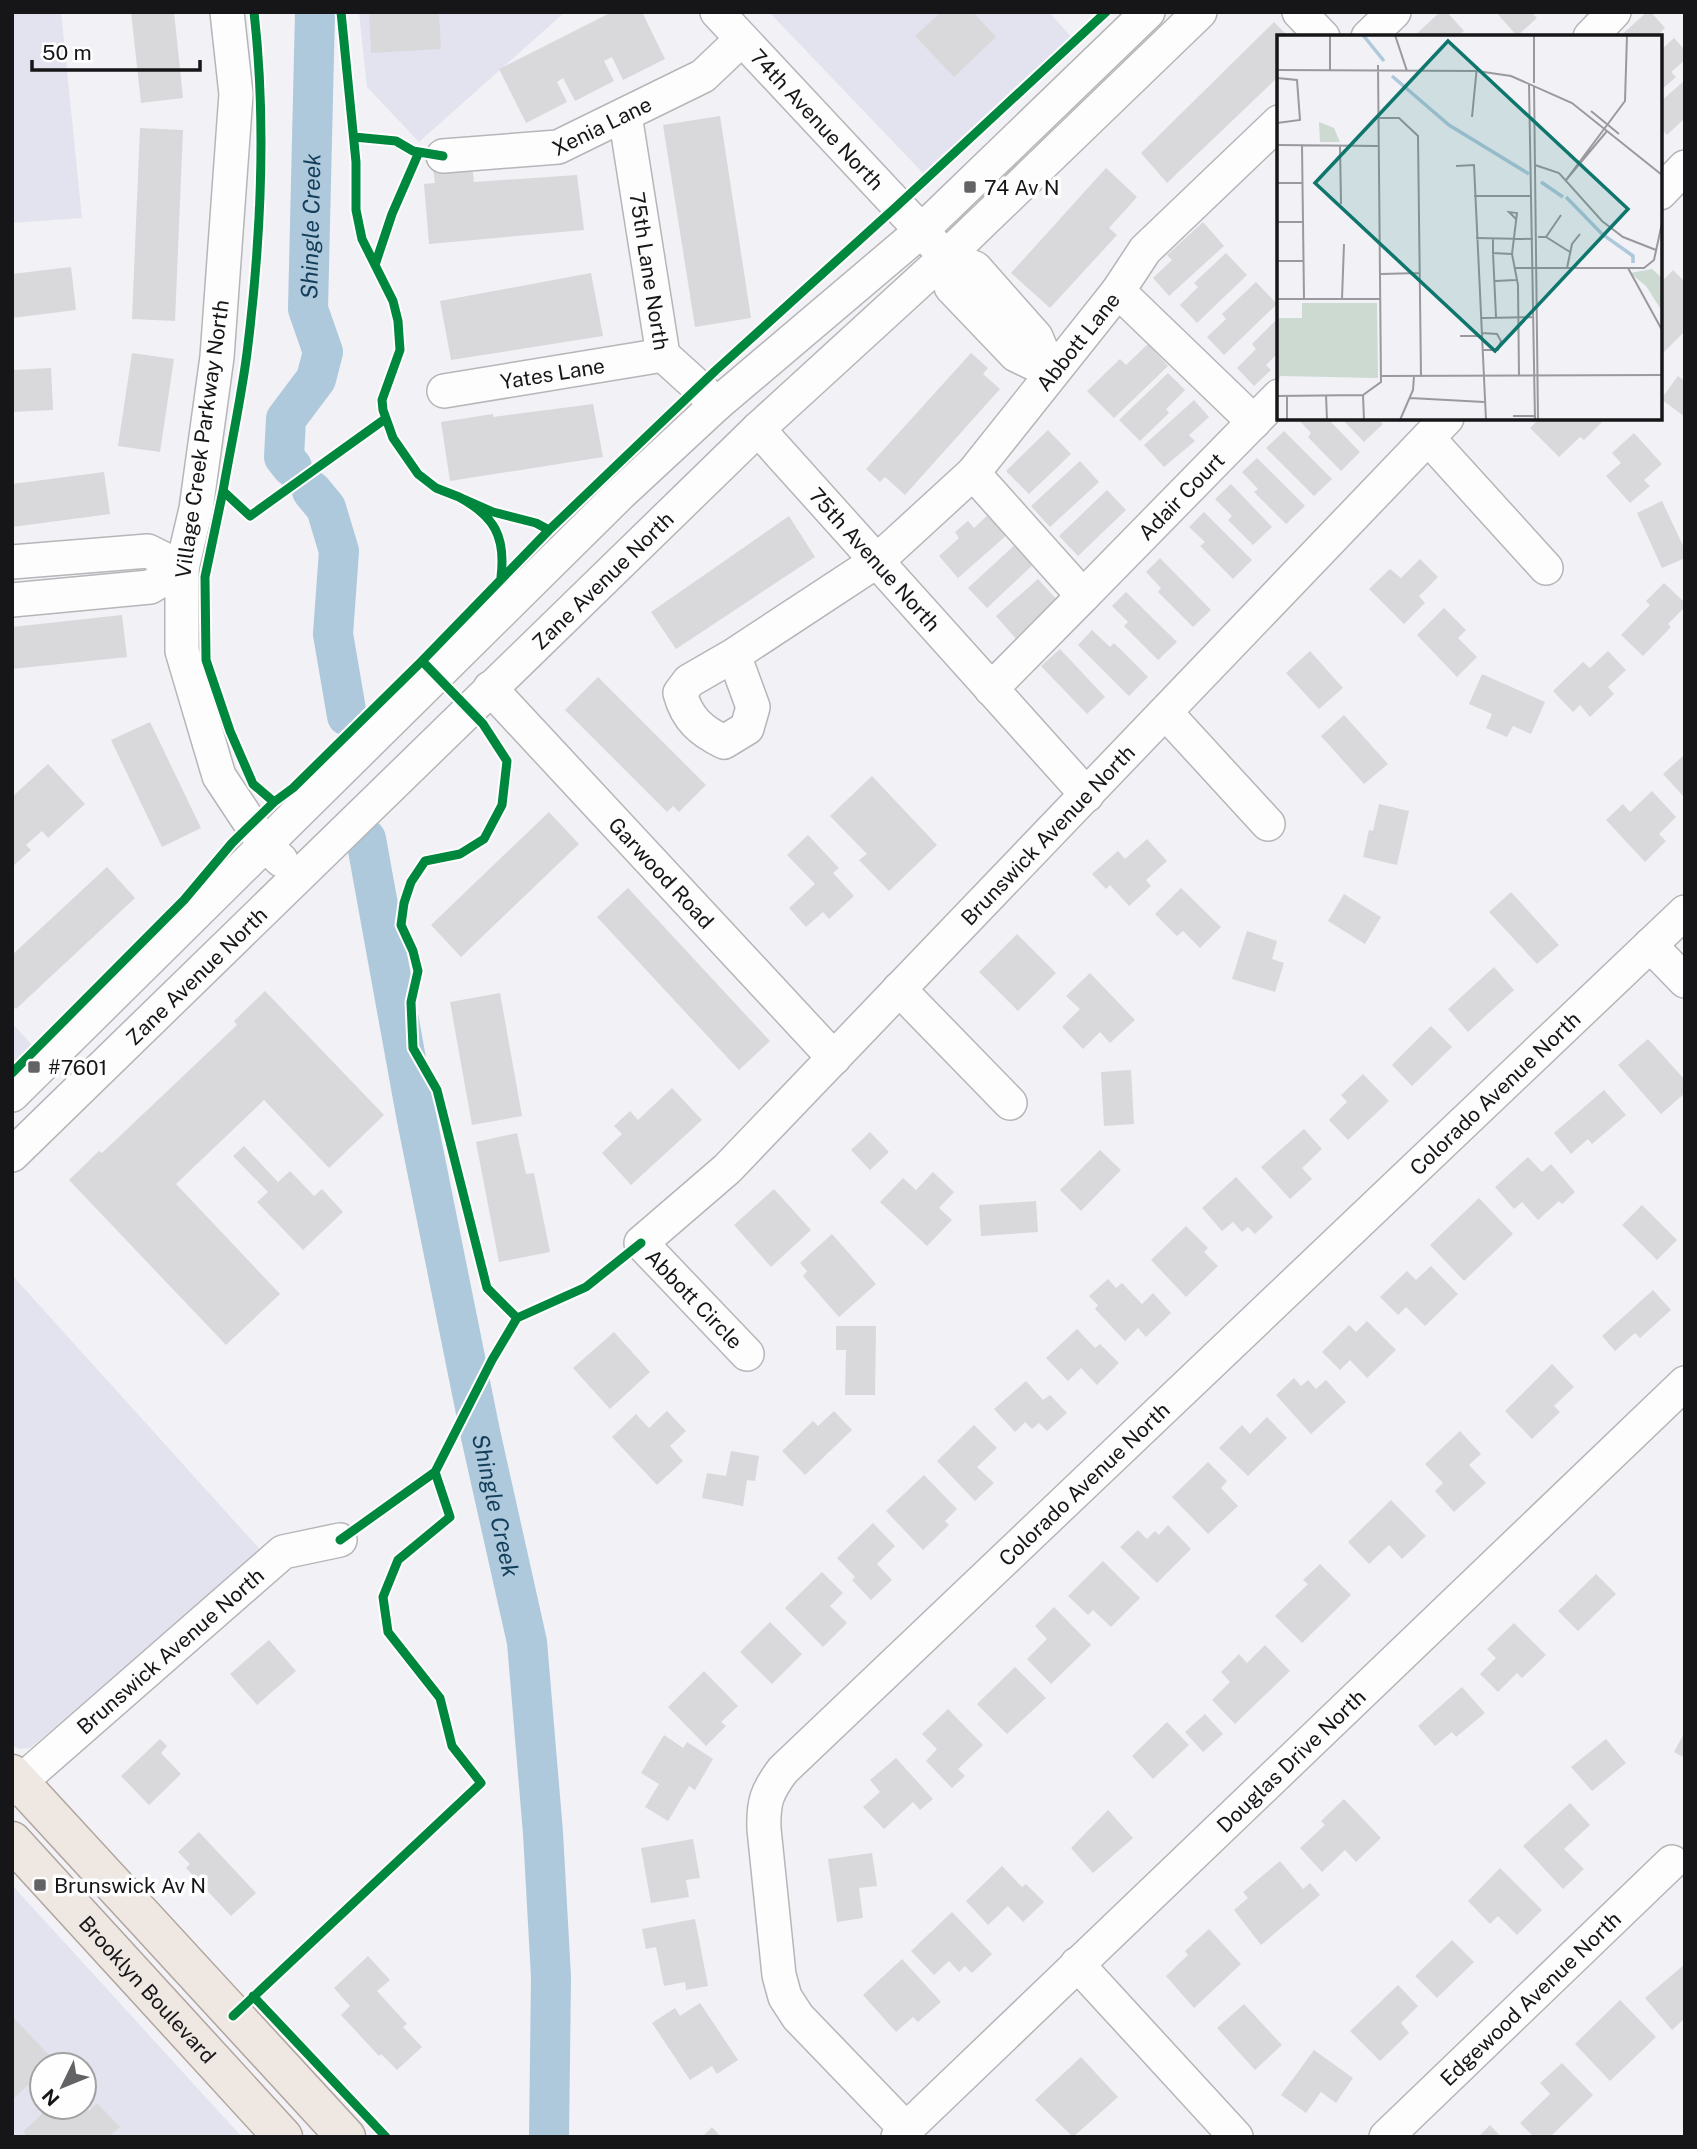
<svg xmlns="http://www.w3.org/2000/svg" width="1697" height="2149" viewBox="0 0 1697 2149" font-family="'Public Sans',sans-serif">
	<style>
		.built { fill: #e2e3ee; fill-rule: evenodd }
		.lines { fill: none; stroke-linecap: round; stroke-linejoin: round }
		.river { stroke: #aec8dc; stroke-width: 40 }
		.building { fill: #d9d9dc }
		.minor-casing { stroke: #b6b6b9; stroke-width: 36 }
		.major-casing { stroke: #b1a59e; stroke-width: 41 }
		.minor { stroke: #fdfdfe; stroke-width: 33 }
		.major { stroke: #eee7e2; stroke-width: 38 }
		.cycleway-casing { stroke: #fefefe; stroke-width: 13 }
		.cycleway { stroke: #00873e; stroke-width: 9 }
		.poi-dot { fill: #636366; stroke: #fefefe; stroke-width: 2.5 }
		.labels { text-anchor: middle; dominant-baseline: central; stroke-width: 7; stroke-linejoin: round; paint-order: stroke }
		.street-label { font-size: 21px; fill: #161619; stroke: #fefefe }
		.poi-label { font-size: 21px; fill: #161619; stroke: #fefefe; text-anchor: start }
		.water-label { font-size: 23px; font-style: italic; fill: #123e5a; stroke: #fefefe }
		.inset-river { fill: none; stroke: #aec8dc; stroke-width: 3.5 }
		.inset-road { fill: none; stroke: #99999e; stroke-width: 2 }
		.view { fill: #0f766e; fill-opacity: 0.15; stroke: #0f766e; stroke-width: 3.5 }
		.inset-edge { fill: none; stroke: #161619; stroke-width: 3.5 }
	</style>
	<rect width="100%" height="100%" fill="#f1f1f6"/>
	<path class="built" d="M12,12H61L82,218L12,223Z
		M359,12H565L419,142L367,87Z
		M769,12H1049L1072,38L923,173Z
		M12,1023L40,1054L12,1081Z
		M12,1275L265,1555L30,1748L20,1749L12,1746Z
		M12,1885L242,2137H12ZM42,2065H84V2107H42Z"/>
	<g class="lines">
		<g class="river">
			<path id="s1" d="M292,467L284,457L286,419L316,379L323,352L308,309L315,12"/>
			<path d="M312,491L326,508L339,551L333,634L347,716"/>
			<path id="s2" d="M366,839L417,1120L480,1432L527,1642L543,1833L551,1977L549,2137"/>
		</g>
	</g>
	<path class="building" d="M131,12H174L183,98L141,103Z
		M369,12H439L441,49L371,53Z
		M612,12H642L665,59L623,80L612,57L604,61L614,81L575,101L563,78L557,82L567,102L526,123L499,69Z
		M941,12H973L996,37L954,77L915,36Z
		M1440,12H1447L1464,31L1457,37H1413Z
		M1496,12H1531L1537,18L1517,36Z
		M1647,12H1651L1665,28L1656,37H1619Z
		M1274,22L1289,37H1279V76L1167,183L1141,153Z
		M1674,38L1685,50V60L1671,72L1676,77L1660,91V51Z
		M1685,80V118L1667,135L1660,127V102Z
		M720,116L751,318L695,327L663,125Z
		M140,128L183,130L175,321L132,319Z
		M472,165L474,182L577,175L584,230L429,244L424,184L435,183L433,169Z
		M1106,168L1137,197L1109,228L1117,235L1050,308L1011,273Z
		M1203,222L1224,246L1169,296L1153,278L1172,260L1167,255Z
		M1226,253L1247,275L1197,323L1180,305L1198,287L1194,283Z
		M71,267L76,310L12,318V274Z
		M1673,270L1685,282V331L1660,356V283Z
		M591,273L603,336L451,360L440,301Z
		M1256,282L1277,304L1224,355L1207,337L1226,319L1222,314Z
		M1279,317V352L1266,365L1271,370L1254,386L1237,368L1256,349L1252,344Z
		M1148,344L1168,366L1114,418L1087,391L1120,359L1126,365Z
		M132,353L174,359L160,452L118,446Z
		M971,353L988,368L983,374L1000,389L905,495L885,477L880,482L866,469Z
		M51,368L53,410L12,412V370Z
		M1168,373L1185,390L1166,409L1169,413L1140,441L1119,420Z
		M1678,376L1685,381V417L1661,399Z
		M1194,400L1209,417L1189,435L1195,441L1164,467L1144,445Z
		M593,404L603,457L450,481L441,422L493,414V417Z
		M1297,418H1327L1360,452L1341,471L1308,437L1311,433Z
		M1341,418H1377L1383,424L1364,442Z
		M1540,418H1602L1604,420L1584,440L1580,437L1559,457L1530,428Z
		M1048,430L1071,454L1029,494L1006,471Z
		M1284,431L1332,479L1314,496L1266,448Z
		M1634,433L1662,464L1644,480L1650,486L1630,503L1606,476L1621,463L1612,453Z
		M1257,458L1305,506L1286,524L1254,492L1258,489L1242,472Z
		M1080,461L1099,482L1050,527L1031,506Z
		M104,472L110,514L12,527V484Z
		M1231,484L1272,527L1253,545L1228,520L1232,516L1215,499Z
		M1107,490L1126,510L1078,556L1059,536Z
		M1662,501L1685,550V558L1662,568L1637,513Z
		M1204,512L1252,560L1233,579L1200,546L1205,542L1189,527Z
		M990,513L1008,534L958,578L939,556L959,538L955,532L968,521L974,528Z
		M789,516L815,557L676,649L651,612Z
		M1019,541L1037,561L987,608L968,588Z
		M1160,558L1211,610L1193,627L1158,592L1161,588L1146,572Z
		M1420,559L1438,577L1419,596L1425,603L1404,624L1369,589L1390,569L1401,578Z
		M1038,579L1058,601L1016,639L996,616Z
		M1664,583L1685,603V607L1668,624L1671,627L1643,656L1621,635L1650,605L1646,601Z
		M1126,592L1177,642L1158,660L1124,626L1128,622L1112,606Z
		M1444,608L1466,630L1458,638L1477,657L1457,677L1417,635Z
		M122,615L127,657L12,669V627Z
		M1092,630L1110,647L1114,643L1148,677L1129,696L1078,645Z
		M1060,649L1105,697L1087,714L1041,666Z
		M1310,651L1343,688L1319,709L1286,673Z
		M1608,651L1626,670L1608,687L1614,694L1590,717L1580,705L1573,712L1553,691L1583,662L1590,668Z
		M1482,674L1545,702L1531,734L1513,726L1507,737L1486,728L1492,714L1469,704Z
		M598,677L706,785L679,812L673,806L667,812L565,710Z
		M1344,715L1388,764L1364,784L1321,736Z
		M150,722L201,828L162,847L111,740Z
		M1685,754V795L1683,796L1663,774Z
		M48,764L85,804L48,838L42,831L26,845L31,850L12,867V797Z
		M872,776L937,845L889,891L859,860L867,854L830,816Z
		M1652,791L1676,817L1659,834L1666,841L1645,862L1606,820L1623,804L1630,812Z
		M1379,804L1409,811L1397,865L1363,857L1369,830L1373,831Z
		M549,812L579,844L461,957L431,925Z
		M808,835L839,868L833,873L854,896L829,919L823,912L806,927L789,908L815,884L787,855Z
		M1147,839L1167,861L1146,880L1151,886L1129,906L1110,885L1106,889L1092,874L1118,851L1125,859Z
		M107,867L135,898L16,1009L12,1005V955Z
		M628,888L770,1041L739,1070L597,917Z
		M1181,888L1221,927L1200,948L1183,931L1177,936L1155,914Z
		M1511,892L1559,945L1537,964L1489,912Z
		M1344,894L1381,917L1365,944L1328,921Z
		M1247,931L1277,941L1272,959L1284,963L1275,992L1232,979Z
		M1017,934L1056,973L1018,1011L979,972Z
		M1494,967L1514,990L1468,1032L1448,1009Z
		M1090,973L1135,1020L1110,1043L1100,1032L1083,1049L1062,1027L1080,1009L1066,996Z
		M265,991L384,1115L329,1168L264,1100L176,1184L280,1294L226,1345L69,1180L99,1151L102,1153L237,1025L234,1021Z
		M500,993L522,1116L472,1125L450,1002Z
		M1431,1026L1452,1047L1412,1086L1392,1065Z
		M1648,1039L1685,1080V1093L1661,1114L1618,1065Z
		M1131,1070L1134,1124L1104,1126L1101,1072Z
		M1363,1074L1389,1101L1348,1140L1329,1120L1347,1102L1341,1095Z
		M672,1088L702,1120L631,1185L602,1153L622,1134L614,1126L630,1111L638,1120Z
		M1604,1090L1626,1115L1592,1144L1588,1139L1571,1154L1554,1133Z
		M1304,1129L1322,1149L1302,1168L1312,1179L1290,1199L1261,1167Z
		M870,1132L889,1152L870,1170L851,1150Z
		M517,1133L526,1174L534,1173L550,1252L499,1262L476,1142Z
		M244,1146L278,1182L290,1171L314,1196L322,1189L343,1212L303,1250L257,1202L268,1192L233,1156Z
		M1100,1150L1121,1170L1081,1211L1060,1190Z
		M1528,1157L1542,1172L1551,1164L1575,1192L1562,1204L1559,1201L1538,1220L1522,1202L1514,1209L1495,1187Z
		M933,1172L954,1192L939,1208L952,1220L927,1246L880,1202L903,1178L916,1190Z
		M1236,1177L1273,1217L1255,1234L1248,1227L1242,1232L1233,1222L1222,1231L1202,1208Z
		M774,1189L811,1230L771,1267L734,1225Z
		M1479,1198L1513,1234L1464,1281L1430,1245Z
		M1036,1201L1038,1232L981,1236L979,1205Z
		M1642,1205L1677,1240L1657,1260L1622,1225Z
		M1186,1226L1208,1248L1204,1252L1218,1266L1186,1297L1151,1260Z
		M832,1234L876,1284L839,1317L803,1276L807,1271L800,1263Z
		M1431,1266L1458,1294L1425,1326L1406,1307L1398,1315L1380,1297L1407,1271L1416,1280Z
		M1108,1279L1116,1288L1122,1283L1142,1304L1153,1293L1171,1313L1146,1337L1138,1328L1125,1341L1095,1309L1098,1305L1089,1296Z
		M1653,1290L1671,1310L1640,1338L1635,1333L1615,1351L1602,1336Z
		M1367,1321L1396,1350L1367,1378L1350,1360L1340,1370L1322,1352L1349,1325L1356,1332Z
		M836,1326H876L875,1395H845L846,1350H836Z
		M1077,1329L1095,1348L1100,1344L1119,1363L1097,1385L1081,1368L1068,1381L1046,1358Z
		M614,1332L650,1372L610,1409L573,1368Z
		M1552,1364L1574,1387L1554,1406L1560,1412L1532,1439L1505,1411Z
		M1294,1378L1301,1386L1308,1380L1316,1389L1326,1380L1346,1402L1311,1434L1276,1395Z
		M1026,1381L1043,1400L1050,1395L1067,1413L1047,1431L1039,1423L1032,1429L1025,1422L1015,1432L994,1409Z
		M667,1411L686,1431L670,1446L683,1461L657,1485L612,1437L636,1414L649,1428Z
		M834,1411L852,1430L805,1475L782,1451L813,1421L818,1426Z
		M1267,1417L1287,1438L1248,1476L1219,1448L1242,1425L1250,1434Z
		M974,1425L997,1448L977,1467L994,1483L975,1501L937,1461Z
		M1460,1431L1481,1454L1469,1465L1486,1483L1454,1512L1435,1491L1443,1483L1425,1464Z
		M731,1451L759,1456L755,1481L747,1480L743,1506L702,1498L707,1473L726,1476Z
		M1208,1462L1227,1481L1221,1488L1238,1506L1208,1534L1172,1497Z
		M924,1475L957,1509L945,1521L949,1525L923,1550L886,1511Z
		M1391,1500L1426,1536L1402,1559L1389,1545L1369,1564L1348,1542Z
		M873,1523L895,1546L877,1564L892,1580L871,1600L852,1580L855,1577L837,1558Z
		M1168,1525L1191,1549L1157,1583L1120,1547L1138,1530L1147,1539L1155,1531L1159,1535Z
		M1103,1561L1140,1598L1111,1627L1093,1610L1088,1615L1068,1596Z
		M1320,1564L1351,1595L1302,1643L1275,1616L1308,1584L1303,1580Z
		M822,1572L843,1593L830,1606L847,1623L823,1647L785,1608Z
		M1596,1574L1616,1594L1578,1631L1558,1611Z
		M1054,1607L1091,1645L1051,1684L1027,1659L1047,1639L1035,1626Z
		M770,1622L802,1654L772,1684L740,1652Z
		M1514,1623L1546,1655L1522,1678L1517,1673L1498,1692L1480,1674L1496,1658L1487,1649Z
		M269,1640L296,1671L257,1705L230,1674Z
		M1265,1645L1290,1671L1235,1724L1212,1700L1230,1682L1221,1672L1239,1654L1247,1663Z
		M1015,1667L1046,1698L1007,1734L977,1704Z
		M704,1671L738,1706L721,1722L726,1726L706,1746L668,1707Z
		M1462,1687L1485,1713L1456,1737L1452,1732L1435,1746L1418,1726Z
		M948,1709L983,1745L958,1769L965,1776L952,1788L926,1761L937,1749L922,1734Z
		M1205,1714L1223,1734L1203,1752L1185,1732Z
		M1167,1722L1189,1745L1153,1779L1132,1756Z
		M1685,1732V1758L1674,1752Z
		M664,1735L683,1748L687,1742L713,1759L695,1790L689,1786L668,1821L645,1807L659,1784L641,1773Z
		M160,1739L167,1746L161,1753L181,1774L149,1805L121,1776Z
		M1606,1739L1626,1763L1592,1791L1571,1767Z
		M896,1758L933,1799L920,1810L913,1802L884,1829L863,1807L880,1792L870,1780Z
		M1344,1799L1381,1838L1356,1862L1345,1850L1322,1872L1300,1848L1325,1825L1321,1821Z
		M1570,1803L1590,1825L1564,1849L1584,1869L1563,1889L1523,1846Z
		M1108,1810L1133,1838L1093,1873L1071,1848Z
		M199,1832L256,1893L231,1916L186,1868L190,1864L178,1852Z
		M693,1839L700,1878L686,1880L689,1897L651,1903L641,1848Z
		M872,1853L877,1886L859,1888L863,1918L837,1922L828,1859Z
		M1280,1861L1303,1889L1310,1883L1320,1895L1261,1945L1234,1910L1248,1898L1243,1892Z
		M1002,1866L1022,1887L1026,1884L1044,1902L1023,1922L1008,1906L988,1925L966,1901Z
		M1500,1868L1542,1910L1517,1935L1498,1916L1490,1924L1468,1901Z
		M952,1912L992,1954L972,1973L965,1966L959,1972L949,1961L934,1975L911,1951Z
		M695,1919L708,1986L686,1990L685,1982L664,1986L656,1947L646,1949L642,1929Z
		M1209,1929L1241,1964L1194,2008L1166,1976L1188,1955L1185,1951Z
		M1452,1940L1474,1962L1437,1998L1415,1976Z
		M368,1956L390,1980L377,1991L407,2024L403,2027L422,2047L397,2070L381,2054L379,2056L341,2015L350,2006L334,1988Z
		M902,1959L941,2002L918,2022L913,2017L896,2032L863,1995Z
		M1685,1964V2018L1672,2030L1645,1998Z
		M1398,1985L1418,2006L1401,2023L1409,2033L1380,2061L1350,2031Z
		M1620,2000L1656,2037L1610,2081L1575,2044Z
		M700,2003L738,2060L717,2074L712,2066L690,2080L652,2023L675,2008L680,2016Z
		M1244,2004L1282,2045L1255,2070L1217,2028Z
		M12,2016L50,2056L40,2065L42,2072L12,2100Z
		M1314,2050L1353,2078L1336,2103L1321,2092L1306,2113L1281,2095Z
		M1081,2057L1118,2097L1073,2137L1035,2100Z
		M1562,2063L1593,2095L1550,2137H1534L1520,2123L1550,2094L1540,2083Z
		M97,2103L120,2127L109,2137H28L23,2132L49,2107H84L89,2111Z
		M1490,2125L1501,2137H1478Z
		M712,2127L721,2137H702Z"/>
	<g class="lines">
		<defs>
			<g id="minor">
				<path d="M227,12L236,94L217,357L196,509L182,568V651L219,776L264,844L281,860"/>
				<path id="s3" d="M717,12L946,257L975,268L1036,337L1051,372"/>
				<path d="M1299,12L1323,37"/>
				<path d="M1368,37L1394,12"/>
				<path d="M1590,37L1614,12"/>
				<path id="s4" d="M625,115L663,355L717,404"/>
				<path id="s5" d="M443,156L558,147L703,76L742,39"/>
				<path d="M1660,193L1685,167"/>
				<path d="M946,257L951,287L1016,355L1051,372"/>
				<path d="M1118,291L1254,422"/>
				<path id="s6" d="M444,391L663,355"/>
				<path id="s7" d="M758,429L1087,795"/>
				<path d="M1428,438L1546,568"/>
				<path d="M973,473L1083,596L991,689"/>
				<path d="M12,562L148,551L182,568"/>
				<path id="s8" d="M1083,596L1279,396"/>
				<path d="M12,600L150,587L182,568"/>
				<path id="s9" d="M734,655L753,707L747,728L724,742C701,731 687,719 680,693L689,681L734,655L877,561L973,473L1118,291L1145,250L1279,122"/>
				<path id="s10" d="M490,688L834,1058"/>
				<path d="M1166,713L1268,824"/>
				<path d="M1650,945L1685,981"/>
				<path d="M899,989L1010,1103"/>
				<path d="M12,1095L620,494L717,404L921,231L1148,12"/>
				<path id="s11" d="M12,1155L758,429L946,257L1200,12"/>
				<path id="s12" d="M747,1354L641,1243L727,1169L1447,418"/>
				<path id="s13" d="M12,1789L283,1552L340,1540"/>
				<path d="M1077,1964L1236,2137"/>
				<path id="s14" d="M906,2129L798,2017L785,1997L779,1975L764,1829C763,1802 767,1791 783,1770L1685,912"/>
				<path id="s15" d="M898,2137L1685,1383"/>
				<path id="s16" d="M1386,2137L1672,1862"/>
			</g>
			<g id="major">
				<path d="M12,1774L346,2137"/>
				<path id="s17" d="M12,1841L283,2137"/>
			</g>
		</defs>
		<use href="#minor" class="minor-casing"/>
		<use href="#major" class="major-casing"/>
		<use href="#minor" class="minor"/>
		<use href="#major" class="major"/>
		<defs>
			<path id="cycleway" d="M254,12C267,126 261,240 247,353C241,399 231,445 223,491L250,516L385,419
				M341,12L356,162V210L362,239L393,301L398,321L400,350L382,400L383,410L393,438L418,474L436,488L459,497
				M354,137L396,141L413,151L443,156
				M375,265L392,214L419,152
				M223,491L205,577L206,660L230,731L253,784L274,802L293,788L422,661
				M501,577C506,536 494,516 459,497L493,512L536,523L549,530
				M12,1073L184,900L232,843L274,802
				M517,1318L487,1288L437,1090L413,1048L411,1002L418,971L413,951L401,925L404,903L411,882L425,861L460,854L484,839L502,805L507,761L483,724L422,661L549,530L715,371L897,206L1106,12
				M340,1540L435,1472L492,1360L517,1318L586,1287L641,1243
				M253,1996L386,2137
				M233,2016L481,1783L452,1746L440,1698L388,1632L383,1597L398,1560L450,1517L435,1472"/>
		</defs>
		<use href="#cycleway" class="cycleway-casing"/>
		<use href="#cycleway" class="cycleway"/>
	</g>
	<g class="poi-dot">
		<rect x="963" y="180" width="14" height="14" rx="3.5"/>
		<rect x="27" y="1060" width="14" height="14" rx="3.5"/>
		<rect x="33" y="1878" width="14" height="14" rx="3.5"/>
	</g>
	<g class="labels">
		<g class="street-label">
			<text stroke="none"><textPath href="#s3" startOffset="147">74th Avenue North</textPath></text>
			<text stroke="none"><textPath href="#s5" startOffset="164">Xenia Lane</textPath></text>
			<text stroke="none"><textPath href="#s4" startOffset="158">75th Lane North</textPath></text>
			<text stroke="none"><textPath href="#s9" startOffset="709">Abbott Lane</textPath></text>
			<text stroke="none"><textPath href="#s6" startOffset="110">Yates Lane</textPath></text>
			<text transform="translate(202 439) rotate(-82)">Village Creek Parkway North</text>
			<text stroke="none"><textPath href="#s8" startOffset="140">Adair Court</textPath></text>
			<text stroke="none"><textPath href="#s7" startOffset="175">75th Avenue North</textPath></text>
			<text stroke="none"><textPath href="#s11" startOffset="824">Zane Avenue North</textPath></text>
			<text stroke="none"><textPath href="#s12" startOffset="730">Brunswick Avenue North</textPath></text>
			<text stroke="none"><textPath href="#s10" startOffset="252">Garwood Road</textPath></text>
			<text stroke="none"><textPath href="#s11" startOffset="257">Zane Avenue North</textPath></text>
			<text stroke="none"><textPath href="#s14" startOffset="1395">Colorado Avenue North</textPath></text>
			<text transform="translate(694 1299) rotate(46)">Abbott Circle</text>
			<text stroke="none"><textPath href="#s14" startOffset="828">Colorado Avenue North</textPath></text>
			<text stroke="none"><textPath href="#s13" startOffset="210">Brunswick Avenue North</textPath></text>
			<text stroke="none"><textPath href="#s15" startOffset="544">Douglas Drive North</textPath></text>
			<text stroke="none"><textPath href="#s17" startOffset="201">Brooklyn Boulevard</textPath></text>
			<text stroke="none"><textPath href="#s16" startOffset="200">Edgewood Avenue North</textPath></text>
		</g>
		<g class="poi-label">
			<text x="984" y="187">74 Av N</text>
			<text x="48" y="1067">#7601</text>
			<text x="54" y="1885">Brunswick Av N</text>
		</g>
		<g class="water-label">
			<text stroke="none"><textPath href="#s1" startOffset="257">Shingle Creek</textPath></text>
			<text stroke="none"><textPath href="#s2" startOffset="679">Shingle Creek</textPath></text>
		</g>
	</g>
	<g transform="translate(1277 35)">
		<rect width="385" height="385" fill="#f1f1f6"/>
		<path d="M42,87L57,93L63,107H43ZM375,234L385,243V276L369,251L353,238ZM25,268H100L101,343L3,341L0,358V283H25Z" fill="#ccdad2"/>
		<path class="inset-river" d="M86,0L107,26M115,41L172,90L252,139M264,147L286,162M289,162L325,199L356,221V228"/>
		<path class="inset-road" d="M53,0V36M118,0L130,36M257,0V48M0,35L200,36L234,41L295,68L385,140M0,43L20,45L23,85L0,88M252,49L258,385M257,51L261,385M314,76L342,99M195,82L200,31M102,83H122L141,101L144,341M0,110L102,111M25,110L27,264M63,110L64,169M258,130L282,138L325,186L346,202L379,215M179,131L197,130L209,385M289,145L348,66L350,0M289,145L330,96M0,148H26M197,161H255M239,184L232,177L240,178L235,219L241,250L242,341M0,187H27M261,202H269L293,217M269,202L284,180M199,203L256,204M216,203V218L235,219M216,218L219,282M0,226H27M238,233H367L377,225L385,188M290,233L295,209L303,199M351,233L385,295M104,239L143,238M218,246L239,245M0,264H104M65,264L67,209M204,283L256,282M205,298L220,299L224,306L221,315H206M183,301H205M105,341L385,340M10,360V385M49,360L50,385M86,360L87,385M0,361L86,360L104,347L101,30M133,363L207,367M236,381H259M123,385L136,355L137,341"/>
		<path class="view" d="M171,6L351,174L218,316L38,148Z"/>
		<rect width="385" height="385" class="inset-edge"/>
	</g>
	<rect width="1697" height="2149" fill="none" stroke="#161619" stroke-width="28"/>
	<g transform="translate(63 2086) rotate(227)"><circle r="33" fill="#fefefe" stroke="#a1a1a2" stroke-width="2"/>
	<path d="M0-5L12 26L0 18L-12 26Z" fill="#636366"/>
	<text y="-10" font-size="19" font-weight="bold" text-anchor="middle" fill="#161619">N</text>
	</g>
	<path d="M32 60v10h168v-10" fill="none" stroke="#161619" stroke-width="3.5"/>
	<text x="42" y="60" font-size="21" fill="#161619" stroke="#fefefe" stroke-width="5" paint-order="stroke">50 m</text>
</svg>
